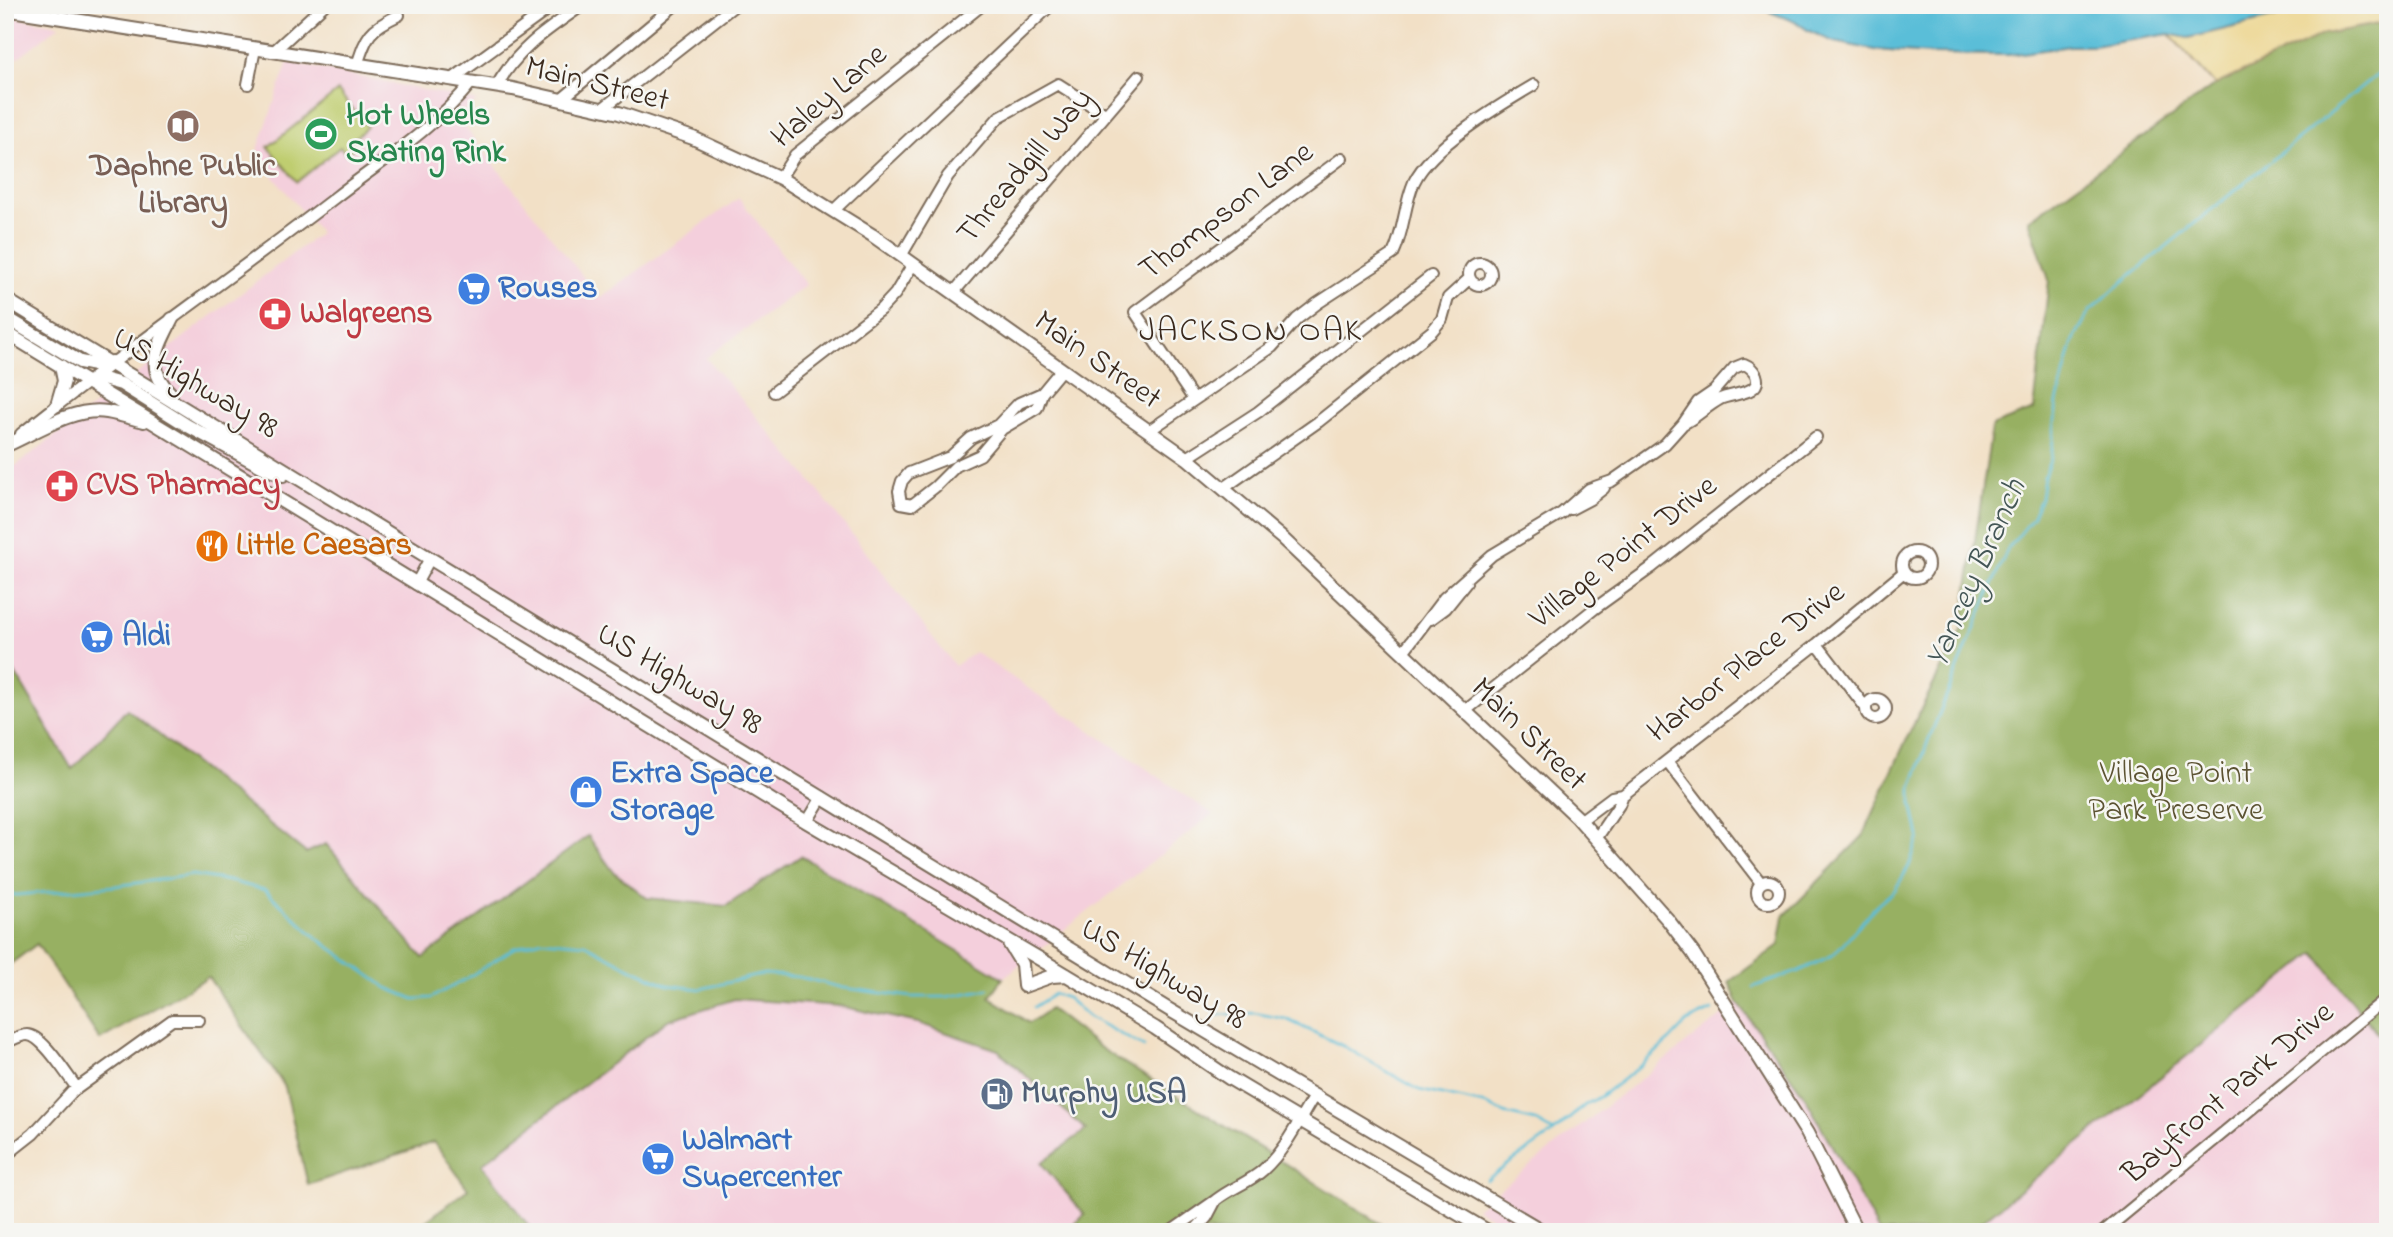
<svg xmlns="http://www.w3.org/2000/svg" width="2393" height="1237" viewBox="0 0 2393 1237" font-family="'Indie Flower',sans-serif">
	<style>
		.built { fill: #f4cfdc }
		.green { fill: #bfcd6f; stroke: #7d7c46; stroke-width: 2 }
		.forest { fill: #97b062; stroke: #696d40; stroke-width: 2 }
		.sand { fill: #eeda9e; stroke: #94825e; stroke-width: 2 }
		.water { fill: #5abed8; stroke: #4a747b; stroke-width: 2 }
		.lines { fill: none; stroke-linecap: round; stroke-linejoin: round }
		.stream { stroke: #5abed8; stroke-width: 2.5 }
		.minor-casing { stroke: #7b6a59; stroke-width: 14 }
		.major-casing { stroke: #7b6a59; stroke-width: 16 }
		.minor { stroke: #fff; stroke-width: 10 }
		.major { stroke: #fff; stroke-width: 12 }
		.labels { text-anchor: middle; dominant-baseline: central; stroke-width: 5; stroke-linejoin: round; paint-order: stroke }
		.street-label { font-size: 32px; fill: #3b2a1e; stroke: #f6f6f2 }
		.leisure-label { font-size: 32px; font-weight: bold; fill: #27864d; stroke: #f6f6f2; text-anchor: start }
		.education-label { font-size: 32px; font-weight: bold; fill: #785e54; stroke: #f6f6f2 }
		.shop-label { font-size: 32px; font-weight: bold; fill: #366cbe; stroke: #f6f6f2; text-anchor: start }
		.health-label { font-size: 32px; font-weight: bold; fill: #be3a42; stroke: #f6f6f2; text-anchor: start }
		.food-label { font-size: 32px; font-weight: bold; fill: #c56008; stroke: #f6f6f2; text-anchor: start }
		.park-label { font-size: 32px; fill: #5c5332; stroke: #f6f6f2 }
		.service-label { font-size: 32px; font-weight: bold; fill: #4e5e75; stroke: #f6f6f2; text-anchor: start }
		.neighbourhood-label { font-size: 33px; letter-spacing: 2px; fill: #3b2a1e; stroke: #f6f6f2 }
		.water-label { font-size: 33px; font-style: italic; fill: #445656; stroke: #f6f6f2 }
	</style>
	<rect width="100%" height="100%" fill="#f6f6f2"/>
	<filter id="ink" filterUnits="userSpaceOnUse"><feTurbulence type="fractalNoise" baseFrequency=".0143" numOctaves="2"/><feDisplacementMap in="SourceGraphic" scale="14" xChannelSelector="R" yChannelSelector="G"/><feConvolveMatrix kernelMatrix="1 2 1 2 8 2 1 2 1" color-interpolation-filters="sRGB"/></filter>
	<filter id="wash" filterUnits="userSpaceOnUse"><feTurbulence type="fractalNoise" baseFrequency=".00686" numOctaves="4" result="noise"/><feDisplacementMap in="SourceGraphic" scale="28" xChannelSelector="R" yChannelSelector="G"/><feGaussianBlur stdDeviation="1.57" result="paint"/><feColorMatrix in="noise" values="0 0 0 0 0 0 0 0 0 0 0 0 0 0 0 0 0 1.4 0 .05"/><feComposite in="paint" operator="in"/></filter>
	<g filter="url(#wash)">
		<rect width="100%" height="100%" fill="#f2e0c6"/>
		<path class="built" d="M5,16L60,25L5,68Z
			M288,62L477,101L457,117L600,298L739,198L806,285L706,358L806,475L955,666L975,652L1213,814L1003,978L801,856L726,906L647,898L613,871L588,836L423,958L326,844L307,854L128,709L72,769L5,656V474L320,233L256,155Z
			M2315,952L2388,1048V1232H1968Z
			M735,999L840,1006L918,1023L998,1050L1087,1131L1085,1216L1064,1232H533L482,1164L668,1020Z
			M1738,1003L1804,1095L1879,1232H1516L1476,1208Z"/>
		<path class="green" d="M338,91L367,127L351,141L355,147L346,154L340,147L297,182L268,147Z"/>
		<path class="forest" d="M2388,22V1048L2315,953L1968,1232H1879L1804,1095L1738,1003L1729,982L1779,945L1784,916L1863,836L1912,727L1962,628L1992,426L2034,410L2049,280L2029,220L2215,85L2324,34Z
			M5,656L72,769L127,709L306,853L326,844L423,958L588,836L613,871L647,898L726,906L801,856L1003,978L990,997L1029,1023L1050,1009L1102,1049L1394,1232H1064L1085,1215L1041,1163L1086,1130L998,1050L918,1023L840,1006L735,999L668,1020L482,1164L533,1232H412L468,1189L434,1142L308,1185L285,1087L208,977L100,1040L37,944L5,968Z"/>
		<path class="sand" d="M2324,5H2388V22L2324,34L2215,85L2169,34L2189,38Z"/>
		<path class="water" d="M1752,5H2324L2188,38L2169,34L2093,46H2070L2008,55L1930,54L1875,50L1834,42L1809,31L1796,22Z"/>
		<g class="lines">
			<path class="stream" d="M5,893L16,895L115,886L193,875L229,881L265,890L317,938L387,988L414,999L431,998L464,980L514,948L542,940L586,944L630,968L668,985L700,989L764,974L799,977L844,988L912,997H946L988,989
				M1753,987L1797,972L1833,955L1875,907L1895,890L1909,866L1919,837L1912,803V788L1928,741L2007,550L2032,519L2041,498L2044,476L2051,458L2057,402L2072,344L2089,312L2114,289L2388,66
				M1034,1007L1054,994L1067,998L1089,1017L1144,1047
				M1217,1015L1254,1013L1286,1019L1345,1047L1419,1090L1487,1105L1509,1115L1535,1121L1554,1132L1585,1105L1601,1096L1634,1071L1670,1040L1687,1022L1712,1010
				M1486,1180L1554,1132
				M1431,1232L1438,1227"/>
		</g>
	</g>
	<g filter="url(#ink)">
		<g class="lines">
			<defs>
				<path id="minor" d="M273,52L324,5
					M357,65C367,35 369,29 399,15
					M451,80L554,5
					M248,84L255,49
					M496,87C518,48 547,30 583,5
					M562,99L675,5
					M602,109L735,5
					M780,178L795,155L982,5
					M833,211L1051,5
					M901,256L948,176L999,117L1058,84L1105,114
					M1469 274a11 11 0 1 1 22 0a11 11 0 1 1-22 0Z
					M954,292L1139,76
					M1744,364C1749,366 1753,369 1756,375C1763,395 1731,393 1720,399C1707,406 1697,417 1683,424L1698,402L1714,391L1734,368Z
					M774,392L881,309L895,294L913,264
					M1042,393L1019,403L998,425L971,438L950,457L909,473L902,481L899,491L901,503L912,505L935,487L956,466L980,455L1002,429L1037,408L1042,393L1061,370
					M1194,400L1272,347L1297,319L1318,303L1393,254C1404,232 1404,205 1414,182C1431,146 1500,105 1534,85
					M1150,430L1194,400L1135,312L1342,158
					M21,434C124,351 232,277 337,196C382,161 434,129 471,83
					M1187,458L1258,412L1431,276
					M1224,488L1318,422L1432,331L1442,319L1448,298L1470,278
					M1571,509L1590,499L1604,488
					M1902 565a13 13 0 1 1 26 0a13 13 0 1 1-26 0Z
					M416,584L429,560
					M1431,619L1446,608L1466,583
					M1817,644L1866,708
					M1403,652L1444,598L1492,555L1562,513L1589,489L1612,481L1665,444L1683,424
					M1866 709a10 10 0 1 1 20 0a10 10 0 1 1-20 0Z
					M1465,711L1594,609L1651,568L1816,437
					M1667,761L1761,883
					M1580,821L1612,797L1623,795L1817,644L1904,572
					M807,822L822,797
					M1596,839L1619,805L1623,795
					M1757 892a11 11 0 1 1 22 0a11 11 0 1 1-22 0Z
					M5,1043C12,1040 20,1035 27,1035C43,1035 67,1076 77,1088
					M5,1156L33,1134L72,1092L172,1020H199
					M1216,1200C1231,1188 1250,1182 1263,1170C1286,1149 1298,1122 1314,1096
					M1170,1232L1216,1200L1207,1217L1193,1232
					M2103,1232L2388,997"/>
				<path id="major" d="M5,9L513,89L619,113L693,138L780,178L872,235L1187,458L1283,539L1577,817L1668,920L1693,953L1807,1133L1857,1232
					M5,299L1168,1009L1544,1232
					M5,317L80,362L100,366L112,362
					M5,332L807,822L1045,962L1155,1028L1229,1078L1489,1232
					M87,382L103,379L121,384L188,426L267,469L283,475
					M171,394C144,368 158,347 172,319
					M57,405L64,381L61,366
					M9,444C38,431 73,407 107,412C119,414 132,418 144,421
					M1009,943L1022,964L1024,986L1052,976L1067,975"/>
			</defs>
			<use href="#minor" class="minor-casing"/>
			<use href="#major" class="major-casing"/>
			<use href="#minor" class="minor"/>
			<use href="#major" class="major"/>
		</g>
	</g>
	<defs>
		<symbol id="library-disc" viewBox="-11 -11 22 22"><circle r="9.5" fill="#8d6e63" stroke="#f6f6f2"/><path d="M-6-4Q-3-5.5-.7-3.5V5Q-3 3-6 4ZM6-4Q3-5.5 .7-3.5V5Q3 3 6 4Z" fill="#fff"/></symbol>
		<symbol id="stadium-disc" viewBox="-11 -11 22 22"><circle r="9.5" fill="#2e9e5b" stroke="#f6f6f2"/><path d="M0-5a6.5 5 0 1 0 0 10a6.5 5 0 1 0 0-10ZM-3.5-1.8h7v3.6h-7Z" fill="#fff"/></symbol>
		<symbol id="supermarket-disc" viewBox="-11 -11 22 22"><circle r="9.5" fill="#3f7fe0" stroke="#f6f6f2"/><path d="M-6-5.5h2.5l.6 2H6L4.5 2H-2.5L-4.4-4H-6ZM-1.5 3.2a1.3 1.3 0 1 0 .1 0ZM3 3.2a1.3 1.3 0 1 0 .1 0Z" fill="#fff"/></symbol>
		<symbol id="pharmacy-disc" viewBox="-11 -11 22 22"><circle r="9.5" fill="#e0444e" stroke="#f6f6f2"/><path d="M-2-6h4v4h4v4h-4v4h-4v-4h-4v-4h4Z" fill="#fff"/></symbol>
		<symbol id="restaurant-disc" viewBox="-11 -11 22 22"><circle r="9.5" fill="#e8710a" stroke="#f6f6f2"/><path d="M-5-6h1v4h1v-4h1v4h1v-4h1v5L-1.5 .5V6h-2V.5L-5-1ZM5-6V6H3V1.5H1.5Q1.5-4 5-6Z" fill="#fff"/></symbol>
		<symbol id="shop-disc" viewBox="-11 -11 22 22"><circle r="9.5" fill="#3f7fe0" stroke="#f6f6f2"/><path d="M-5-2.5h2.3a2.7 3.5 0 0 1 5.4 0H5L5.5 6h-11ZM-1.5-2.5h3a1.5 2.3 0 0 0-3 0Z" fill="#fff"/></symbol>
		<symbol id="fuel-disc" viewBox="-11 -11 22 22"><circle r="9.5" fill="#5c6f8a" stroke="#f6f6f2"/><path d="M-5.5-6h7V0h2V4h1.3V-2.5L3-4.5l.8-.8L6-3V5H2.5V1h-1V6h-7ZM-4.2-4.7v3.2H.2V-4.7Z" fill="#fff"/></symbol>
	</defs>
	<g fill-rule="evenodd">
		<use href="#library-disc" x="164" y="107" width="38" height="38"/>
		<use href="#stadium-disc" x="302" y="115" width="38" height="38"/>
		<use href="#supermarket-disc" x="455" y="270" width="38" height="38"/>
		<use href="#pharmacy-disc" x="256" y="295" width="38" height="38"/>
		<use href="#pharmacy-disc" x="43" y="467" width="38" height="38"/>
		<use href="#restaurant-disc" x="193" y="527" width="38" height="38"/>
		<use href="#supermarket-disc" x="78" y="618" width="38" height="38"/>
		<use href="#shop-disc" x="567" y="773" width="38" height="38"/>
		<use href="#fuel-disc" x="978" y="1075" width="38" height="38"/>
		<use href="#supermarket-disc" x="639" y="1140" width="38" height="38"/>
	</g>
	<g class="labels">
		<g class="street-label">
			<text transform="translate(597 85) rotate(14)">Main Street</text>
			<text transform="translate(830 97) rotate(-41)">Haley Lane</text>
			<text transform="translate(1026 167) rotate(-50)">Threadgill Way</text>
			<text transform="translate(1227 212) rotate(-37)">Thompson Lane</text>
			<text transform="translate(1097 361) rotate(35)">Main Street</text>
			<text transform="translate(195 384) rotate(31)">US Highway 98</text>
			<text transform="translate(1624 553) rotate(-38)">Village Point Drive</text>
			<text transform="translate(1747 663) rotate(-38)">Harbor Place Drive</text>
			<text transform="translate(679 680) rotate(31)">US Highway 98</text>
			<text transform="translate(1528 735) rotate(44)">Main Street</text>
			<text transform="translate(1163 975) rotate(31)">US Highway 98</text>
			<text transform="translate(2229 1094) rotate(-40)">Bayfront Park Drive</text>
		</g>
		<g class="leisure-label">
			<text x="346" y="116">Hot Wheels<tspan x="346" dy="37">Skating Rink</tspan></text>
		</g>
		<g class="education-label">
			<text x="183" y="167">Daphne Public<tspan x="183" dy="37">Library</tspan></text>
		</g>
		<g class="shop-label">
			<text x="498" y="289">Rouses</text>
			<text x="122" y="637">Aldi</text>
			<text x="610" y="774">Extra Space<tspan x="610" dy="37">Storage</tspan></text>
			<text x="682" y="1141">Walmart<tspan x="682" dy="37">Supercenter</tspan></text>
		</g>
		<g class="health-label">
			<text x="300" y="314">Walgreens</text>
			<text x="86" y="486">CVS Pharmacy</text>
		</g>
		<g class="food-label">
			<text x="236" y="546">Little Caesars</text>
		</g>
		<g class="park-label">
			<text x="2176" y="774">Village Point<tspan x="2176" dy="37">Park Preserve</tspan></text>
		</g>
		<g class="service-label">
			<text x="1021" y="1094">Murphy USA</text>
		</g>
		<g class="neighbourhood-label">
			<text x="1251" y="332">JACKSON OAK</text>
		</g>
		<g class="water-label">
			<text transform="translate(1977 574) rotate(-66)">Yancey Branch</text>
		</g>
	</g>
	<rect width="2393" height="1237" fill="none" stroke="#f6f6f2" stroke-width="28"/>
</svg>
